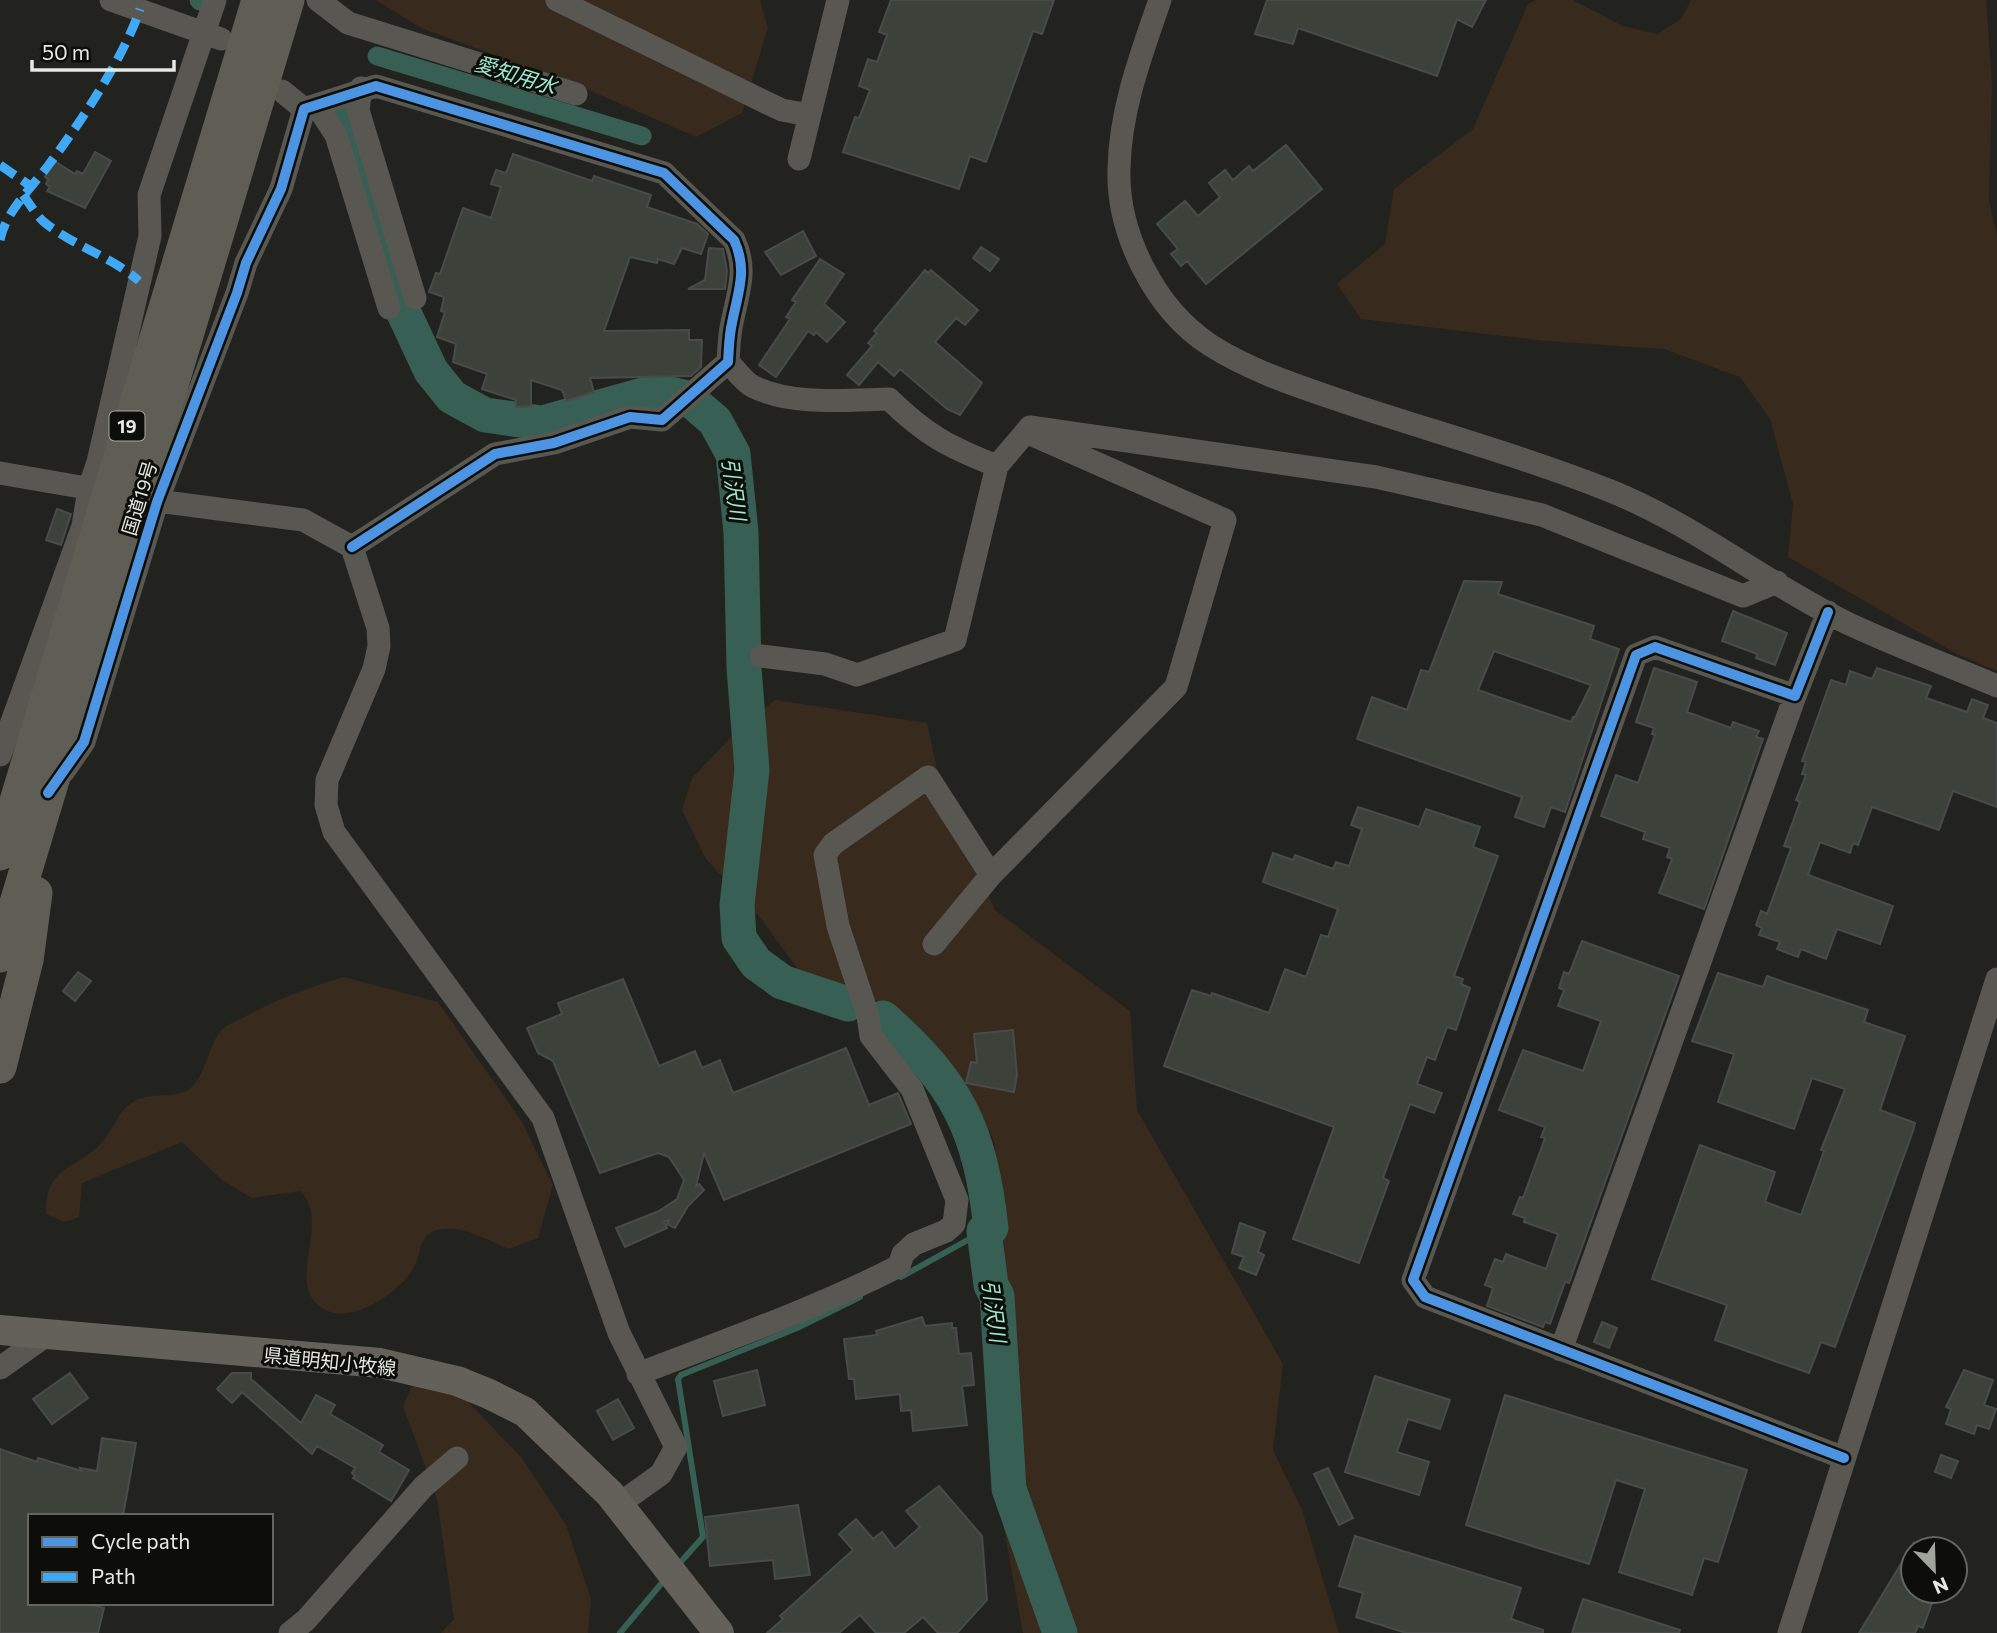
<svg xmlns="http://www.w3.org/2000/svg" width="1997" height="1633" viewBox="0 0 1997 1633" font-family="Commissioner,'Noto Sans JP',sans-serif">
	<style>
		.green { fill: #382a1c }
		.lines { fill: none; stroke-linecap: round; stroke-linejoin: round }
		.stream { stroke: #375f53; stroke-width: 6 }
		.canal { stroke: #375f53; stroke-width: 19 }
		.river { stroke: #375f53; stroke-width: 35 }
		.building { fill: #3c423a; stroke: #494b48; stroke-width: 2; fill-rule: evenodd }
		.minor { stroke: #595752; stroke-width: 23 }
		.major { stroke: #63615a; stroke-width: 30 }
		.highway { stroke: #5f5e56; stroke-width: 33 }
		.quiet { stroke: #3fa9f5; stroke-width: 9; stroke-dasharray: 18 9; stroke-linecap: butt }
		.cycleway-casing { stroke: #0d0e09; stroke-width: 15 }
		.cycleway { stroke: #4d94e3; stroke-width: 10 }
		.labels { text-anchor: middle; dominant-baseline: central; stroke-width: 6; stroke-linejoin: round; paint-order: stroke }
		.shield { fill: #0d0e09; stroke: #a5a7a0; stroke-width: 2 }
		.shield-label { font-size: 18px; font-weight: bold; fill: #e6e8e1 }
		.street-label { font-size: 19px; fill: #e6e8e1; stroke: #0d0e09 }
		.water-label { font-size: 21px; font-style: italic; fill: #9eead2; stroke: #0d0e09 }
	</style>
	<rect width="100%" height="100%" fill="#22231e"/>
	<path class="green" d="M376,0H760L768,28L742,113L696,137L582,87L421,28Z
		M1536,0H1573L1623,26L1657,34L1681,19L1691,0H1986L1992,82L1989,201L1997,235V671L1957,654L1788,557L1793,504L1770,419L1740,377L1664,349L1545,341L1361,319L1337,284L1385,244L1394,189L1473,129L1528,4Z
		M775,700L927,723L940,783L995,910L1130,1011L1137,1110L1283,1364L1273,1450L1302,1510L1339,1633H1023L1000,1507L1008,1295L994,1141L952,1067L886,1005L799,971L762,920L706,859L682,810L692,778L737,731Z
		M344,977L438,1002L522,1122L553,1185L538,1238L509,1249C488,1240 455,1221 432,1232C418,1239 421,1257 413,1269C400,1291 355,1323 328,1311C279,1290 334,1222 300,1191L252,1198L223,1181L182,1142L82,1183L79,1217L65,1222L46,1214C45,1164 79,1170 104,1140C114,1128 118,1111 133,1102C149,1092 168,1098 184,1092C206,1083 207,1045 222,1029C228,1024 239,1020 246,1016C280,998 306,988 344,977Z
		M442,1375L522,1458L566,1525L591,1599L588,1633H441L454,1619L437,1499L403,1406L414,1381Z"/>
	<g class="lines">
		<path class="stream" d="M901,1277L984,1231
			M678,1565L703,1537L678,1379L681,1375L797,1328L860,1297
			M620,1633L666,1578"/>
		<path class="canal" d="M199,0L200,1
			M377,56L642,136"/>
		<path class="river" d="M341,107L403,311L431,371L452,397L485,415L542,423L657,391L688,398L715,421L733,454L741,532L744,668L752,770L737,905L739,938L756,963L782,982L848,1004
			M883,1018C958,1084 980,1130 991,1228L984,1231L991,1285L997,1296L1009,1489L1060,1633"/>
	</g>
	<path class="building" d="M891,0H1054L1042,34L1033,31L986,162L970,156L959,189L843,152L855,117L859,118L870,90L859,86L868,59L877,62L887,35L879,32Z
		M1267,0H1486L1472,27L1457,19L1437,76L1298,28L1293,44L1255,34Z
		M1286,145L1322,189L1206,284L1187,261L1181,266L1171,254L1178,249L1157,224L1185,201L1198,216L1220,197L1209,183L1225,170L1233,180L1249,166L1253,171Z
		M95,152L111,161L85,208L47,191L50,187L46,184L48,179L45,177L54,161L75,174L77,171L83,174Z
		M513,154L592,181L594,176L651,195L647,207L697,224L708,234L701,254L682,248L674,264L658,259L657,263L630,257L604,331L689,330V340H702L701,367L691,376L590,378L594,392L566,401L562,390L531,380V406L516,407V400L482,389L487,374L453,362L456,344L437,337L445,312L441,311L444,297L429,292L436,273L440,274L463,208L491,218L501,187L491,184L496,170L506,173Z
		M803,231L816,256L781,275L765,252Z
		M981,247L999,259L990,271L973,258Z
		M709,248L723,249L727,271L725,289H688L705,280Z
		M820,259L844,274L824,304L845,322L827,342L816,332L814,335L808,331L776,377L759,365L790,319L786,317L796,302L792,300Z
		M925,270L928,273L931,270L978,310L965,325L956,318L935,342L982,383L960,415L947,409L900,369L894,376L878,362L859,385L847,375L872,346L868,343L877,333L874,331Z
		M57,509L71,514L61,545L46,540Z
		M1464,581L1502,582L1498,594L1594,626L1590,639L1619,649L1565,812L1551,807L1544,827L1515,817L1522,797L1357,739L1372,697L1407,710L1421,670L1429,672ZM1494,651L1591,685L1575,717H1573L1571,722L1478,690Z
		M1733,611L1787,633L1775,665L1756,658L1757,654L1722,641Z
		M1654,668L1697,682L1687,712L1731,728L1733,722L1759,731L1756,737L1763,739L1704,909L1659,893L1672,859L1667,857L1670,848L1643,839L1645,832L1601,816L1616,775L1638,783L1655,735L1652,734L1654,728L1636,722Z
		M1877,668L1931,686L1926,698L1967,712L1972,699L1988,705L1983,718L1997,723V807L1953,791L1939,830L1872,807L1858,845L1853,843L1850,853L1820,842L1808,875L1893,906L1880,944L1837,929L1826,959L1801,949L1798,957L1777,949L1780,942L1759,935L1762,928L1756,925L1761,911L1767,914L1791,848L1784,846L1800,802L1796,800L1806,775L1802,774L1806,762L1802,761L1831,680L1846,685L1850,671L1872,679Z
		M1358,807L1419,827L1426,809L1480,827L1473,847L1498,856L1454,976L1463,979L1461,984L1470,988L1456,1030L1447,1027L1435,1060L1427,1057L1417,1084L1442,1093L1434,1113L1410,1104L1383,1178L1389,1181L1359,1263L1293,1239L1334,1127L1164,1066L1192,990L1211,996L1212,993L1269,1013L1285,969L1306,977L1321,935L1328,937L1338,909L1263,882L1273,853L1293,860L1295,855L1333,869L1336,862L1349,866L1362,829L1351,825Z
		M1582,941L1679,976L1569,1283L1565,1282L1550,1324L1545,1322L1543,1327L1487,1306L1493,1288L1485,1285L1495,1259L1503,1262L1506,1254L1546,1269L1558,1234L1524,1222L1525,1218L1513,1214L1520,1197L1523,1198L1545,1138L1541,1137L1545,1127L1499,1110L1523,1050L1583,1071L1601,1021L1558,1006L1564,990L1559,988L1564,972L1569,974Z
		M78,972L91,981L75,1001L63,991Z
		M1718,973L1763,987L1767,976L1781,981L1868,1010L1864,1022L1905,1036L1880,1110L1915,1123L1913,1131L1835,1347L1821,1342L1809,1373L1715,1340L1727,1305L1652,1279L1700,1145L1775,1172L1765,1202L1801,1215L1824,1151L1821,1150L1845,1089L1812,1078L1794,1129L1718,1102L1734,1054L1692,1041Z
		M623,979L659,1066L695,1051L702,1068L720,1060L733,1093L846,1048L869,1105L898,1093L911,1124L724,1200L704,1153L696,1186L699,1184L704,1190L688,1206L675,1228L667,1224L669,1220L664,1222L667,1228L625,1247L616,1228L659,1211L677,1199L684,1180L669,1157L658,1153L600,1173L553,1061L538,1053L527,1028L562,1014L558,1003Z
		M1013,1030L1017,1075L1014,1092L966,1083L971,1062L977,1063L974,1034Z
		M1240,1223L1265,1232L1258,1252L1264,1255L1256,1275L1239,1268L1244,1257L1232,1253Z
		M922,1317L925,1326L952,1323V1328H956L959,1354L971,1353L974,1385L962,1386L967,1425L913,1431L911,1410L901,1411L900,1394L856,1399L854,1379H849L844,1339L877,1335L876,1331Z
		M1602,1322L1617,1328L1609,1348L1594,1342Z
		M757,1370L765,1405L723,1416L714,1381Z
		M1964,1370L1993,1380L1984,1405L1996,1409L1989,1429L1977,1425L1974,1434L1946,1424L1951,1409L1946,1407Z
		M70,1373L88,1398L52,1424L33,1399Z
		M232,1373H251V1379L301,1423L316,1395L335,1405L330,1414L383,1445L379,1452L409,1470L391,1501L353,1478L355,1476L352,1473L355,1468L317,1446L312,1454L242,1392L232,1403L217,1389Z
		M1375,1376L1450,1400L1440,1429L1408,1419L1397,1452L1429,1462L1419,1495L1345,1472Z
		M1505,1395L1747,1470L1718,1562L1704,1558L1692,1595L1619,1572L1645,1489L1616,1480L1589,1564L1466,1525Z
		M618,1399L634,1428L613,1440L597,1411Z
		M102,1438L136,1443L123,1516H30V1603H83L104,1608L98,1633H0V1449L37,1462L38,1458L82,1471L80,1468L97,1471Z
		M1941,1455L1958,1461L1951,1478L1935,1472Z
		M1328,1468L1353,1518L1339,1525L1314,1474Z
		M939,1486L982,1536L987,1600L957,1633H938L923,1617L904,1633H876L860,1615L839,1633H767L783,1619L780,1616L853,1550L839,1534L856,1519L873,1539L882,1532L895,1549L920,1527L906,1511Z
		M798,1505L810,1575L775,1579L773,1560L710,1566L705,1517Z
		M1355,1536L1521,1588L1511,1619L1543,1630V1633H1406L1356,1617L1363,1593L1339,1586Z
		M1913,1544V1591H1930L1927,1601L1932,1603L1923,1628L1918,1626L1915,1633H1859Z
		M1583,1599L1680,1630L1679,1633H1572Z"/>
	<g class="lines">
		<path class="minor" d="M111,0L221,39
			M318,0L348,23L576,94
			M557,0L759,99L782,110L809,115
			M1160,0C1141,55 1120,110 1119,169C1117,234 1155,309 1210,345C1254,373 1304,388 1353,405C1438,433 1531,459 1613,492C1696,526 1767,584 1847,623C1896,646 1947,665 1997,686
			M361,88L358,110L415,298
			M282,91L304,109
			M317,106L336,135L389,308
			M799,159L838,0
			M728,362C735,369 743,381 752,386C791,406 847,400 889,399C927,436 949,447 997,466
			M0,473L104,491
			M142,499L303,520L352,547L378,628L379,646L374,669L327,780L326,805L334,832L543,1118L619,1333L676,1447L661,1474L619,1504
			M1828,612L1795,696L1655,647L1636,655L1413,1280L1425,1297L1844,1458
			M761,656L825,664L857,675L955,640L997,466L1030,427L1376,477L1542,515L1743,596L1777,582
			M0,755L83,526L89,489L98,462L150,236L149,195L215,0
			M64,771L84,742L157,502L237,293L246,263L281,189L304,109L376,86L664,173L734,240C748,270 738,292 732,323C729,335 729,349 728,362L662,420L630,417L554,443L495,454L352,547
			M934,944L991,875L1176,687L1225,520L1035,436
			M1561,1350L1795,696
			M0,1368L48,1334
			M638,1374C726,1340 815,1309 899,1266L903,1254L914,1244L946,1231L954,1224L957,1200L912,1089L871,1036L868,1016L838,926L825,855L833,844L928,777L991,875
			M290,1633L306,1620L423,1487L457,1458
			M1789,1633L1997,979"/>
		<path class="major" d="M0,1330L380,1363L457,1381L489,1394L525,1412L610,1494L719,1633"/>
		<path class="highway" d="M0,854L258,0
			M0,956L288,0
			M0,1067L27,960L36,893"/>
		<path class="quiet" d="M0,165L29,185
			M23,195C30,204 36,215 44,222C73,246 111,256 139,281
			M0,240C6,210 33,187 50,163C81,122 124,57 140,9"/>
		<defs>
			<path id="cycleway" d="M1828,612L1795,696L1655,647L1636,655L1413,1280L1425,1297L1844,1458
				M48,793L84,742L157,502L237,293L246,263L281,189L304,109L376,86L664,173L734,240C748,270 738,292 732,323C729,335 729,349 728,362L662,420L630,417L554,443L495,454L352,547"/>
		</defs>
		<use href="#cycleway" class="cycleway-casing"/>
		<use href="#cycleway" class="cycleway"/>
	</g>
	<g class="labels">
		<rect class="shield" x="109.5" y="411.5" width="35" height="29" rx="5"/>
		<g class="shield-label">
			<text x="127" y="426">19</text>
		</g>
		<g class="street-label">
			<text transform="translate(139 498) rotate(-73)">国道19号</text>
			<text transform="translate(330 1361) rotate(6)">県道明知小牧線</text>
		</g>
		<g class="water-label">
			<text transform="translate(516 74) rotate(17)">愛知用水</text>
			<text transform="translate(735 489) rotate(82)">引沢川</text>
			<text transform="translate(995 1311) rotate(82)">引沢川</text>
		</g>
	</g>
	<rect x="28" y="1514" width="245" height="91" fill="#0d0e09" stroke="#64655f" stroke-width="2"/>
	<rect x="42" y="1537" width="35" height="10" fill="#4d94e3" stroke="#64655f" stroke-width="2"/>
	<text x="91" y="1549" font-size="21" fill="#e6e8e1">Cycle path</text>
	<rect x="42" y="1572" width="35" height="10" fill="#3fa9f5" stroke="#64655f" stroke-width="2"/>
	<text x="91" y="1584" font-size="21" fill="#e6e8e1">Path</text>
	<g transform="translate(1934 1570) rotate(157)"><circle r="33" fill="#0d0e09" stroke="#64655f" stroke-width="2"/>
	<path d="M0-5L12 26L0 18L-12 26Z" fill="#a1a39d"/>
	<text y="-10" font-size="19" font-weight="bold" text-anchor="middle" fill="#e6e8e1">N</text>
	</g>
	<path d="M32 60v10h142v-10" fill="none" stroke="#e6e8e1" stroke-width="3.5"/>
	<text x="42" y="60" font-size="21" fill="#e6e8e1" stroke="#0d0e09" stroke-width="5" paint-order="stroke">50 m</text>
</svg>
